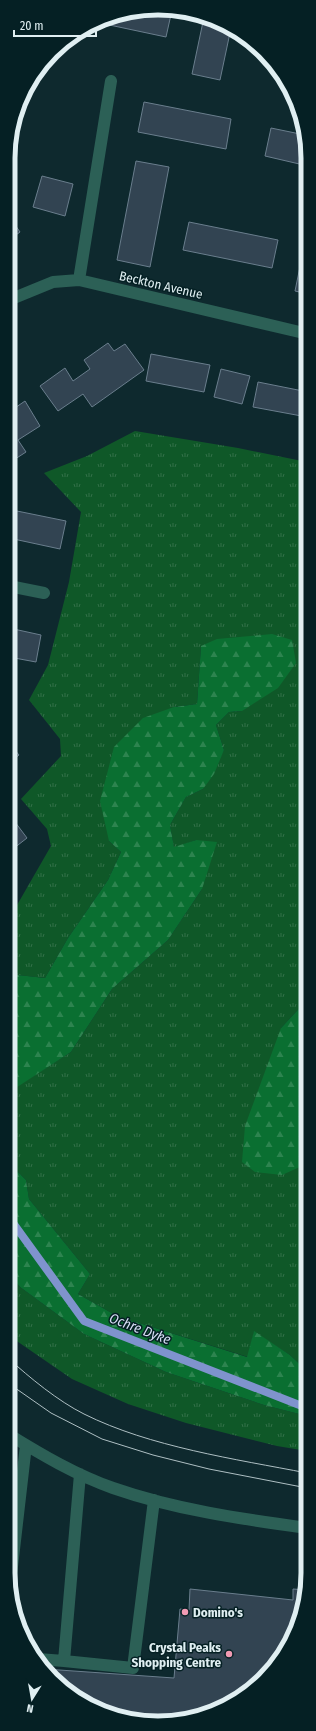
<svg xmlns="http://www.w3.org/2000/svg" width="316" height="1731" viewBox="0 0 316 1731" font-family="'Fira Sans Condensed',sans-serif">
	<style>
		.grass { fill: url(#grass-tufts) }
		.forest { fill: url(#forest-firs) }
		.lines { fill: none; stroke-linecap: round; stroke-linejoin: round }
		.stream { stroke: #7f93cd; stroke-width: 8 }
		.building { fill: #324452; stroke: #6a7e8d }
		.minor { stroke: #2c6056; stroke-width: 12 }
		.tram { stroke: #aebfc3; stroke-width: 1 }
		.poi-dot { fill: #f19ab3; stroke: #052024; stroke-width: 1.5 }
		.labels { text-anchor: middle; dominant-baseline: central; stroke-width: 3; stroke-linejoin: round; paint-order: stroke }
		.street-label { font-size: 13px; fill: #e0eff2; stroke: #052024 }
		.poi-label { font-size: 13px; font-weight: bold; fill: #e0eff2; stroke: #052024; text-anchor: start }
		.water-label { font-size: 14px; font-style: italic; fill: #d5ddf3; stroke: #052024 }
		.rim { fill: none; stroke: #e0eff2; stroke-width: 5 }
	</style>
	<defs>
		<pattern id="grass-tufts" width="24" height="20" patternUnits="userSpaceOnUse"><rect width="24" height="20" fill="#0f5828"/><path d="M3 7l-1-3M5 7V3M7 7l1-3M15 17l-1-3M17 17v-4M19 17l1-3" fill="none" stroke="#327048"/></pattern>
		<pattern id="forest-firs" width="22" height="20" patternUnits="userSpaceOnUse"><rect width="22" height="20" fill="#0a6f31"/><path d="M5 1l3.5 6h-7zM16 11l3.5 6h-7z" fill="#2d844f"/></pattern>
	</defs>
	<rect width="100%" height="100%" fill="#0e292e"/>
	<path class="grass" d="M135,431L238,448L307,462V1000L281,1028L304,1165L307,1157V1371L290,1355L254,1332L248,1357L117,1316L78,1294L90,1274L29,1199L26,1180L8,1162V1092L71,1052L112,989L168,940L202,889L196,840L174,848L170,825L186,797L203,789L224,750L216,725L229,712L242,711L201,646L197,704L174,707L109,841L121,852L108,880L68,938L45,978L9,974V919L51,846L47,829L21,799L61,756L60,739L29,700L48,665L69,582L81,512L44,473L87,456Z
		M8,1273L20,1287L84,1334L166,1372L264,1405L307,1416V1451L277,1446L186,1423L128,1404L72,1379L8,1335Z"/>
	<path class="forest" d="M272,634L292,640L296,663L278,688L242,711L229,712L216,725L224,750L214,774L203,789L186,797L170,825L174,847L196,840L217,842L202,889L168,940L112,989L71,1052L8,1093L9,974L45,978L68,938L108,880L121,852L109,841L100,801L114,747L143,718L174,707L197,704L201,646L217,639Z
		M307,1000V1157L304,1165L282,1175L255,1172L242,1162L245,1126L281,1028Z
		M8,1162L26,1180L29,1199L90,1274L78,1294L117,1316L247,1357L254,1331L290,1355L307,1371V1416L264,1405L166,1372L84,1334L20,1287L8,1273Z"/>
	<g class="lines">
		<path class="stream" d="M8,1216L84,1321L307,1408"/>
	</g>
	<path class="building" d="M172,10L166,37L100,23L119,13Z
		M204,17L224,23L231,28L220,80L192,74Z
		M144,102L231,119L226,149L138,132Z
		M271,128L305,135L308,148V166L265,156Z
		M136,161L169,167L150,267L117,260Z
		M42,176L73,184L65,216L33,207Z
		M9,216L20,232L9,240Z
		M189,222L278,240L272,268L183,250Z
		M308,228V294L295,291Z
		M108,343L114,351L125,344L144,370L92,407L83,394L58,411L40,386L65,368L73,381L90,369L84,360Z
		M151,354L210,365L204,392L146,381Z
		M221,369L250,376L242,404L214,397Z
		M258,382L308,392L307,417L253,407Z
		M25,401L40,426L18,440L26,452L9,463V412Z
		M12,510L66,521L60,549L9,538V522Z
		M9,628L41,635L36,662L9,657Z
		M9,743L19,755L9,763Z
		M9,814L27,838L9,852Z
		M190,1589L293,1600V1589L307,1590L292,1640L257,1686L206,1715L148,1723L92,1708L52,1679L45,1669L174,1678L180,1609L189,1610Z"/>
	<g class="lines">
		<path class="minor" d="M79,280L111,81
			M9,300L53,282L79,280L308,334
			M9,586L44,593
			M8,1434C42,1455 76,1475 113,1488C176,1510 242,1519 307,1528
			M10,1584L26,1445
			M38,1659L64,1661L80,1474
			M64,1661L133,1668L154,1500"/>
		<path class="tram" d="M8,1358C30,1378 58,1401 84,1414C150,1447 235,1459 307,1473
			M8,1383L51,1413L102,1439L153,1455L209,1469L307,1488"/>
	</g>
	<g class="poi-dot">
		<circle cx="185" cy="1612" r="4"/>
		<circle cx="229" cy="1654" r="4"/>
	</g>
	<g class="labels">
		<g class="street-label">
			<text transform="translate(161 285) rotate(13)">Beckton Avenue</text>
		</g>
		<g class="poi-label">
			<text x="193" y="1612">Domino's</text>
			<text x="221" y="1647" text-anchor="end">Crystal Peaks<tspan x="221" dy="15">Shopping Centre</tspan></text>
		</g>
		<g class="water-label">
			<text transform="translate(140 1329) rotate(21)">Ochre Dyke</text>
		</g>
	</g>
	<path d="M0 0H316V1731H0ZM158 15H158A143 143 0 0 1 301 158V1573A143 143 0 0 1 158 1716H158A143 143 0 0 1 15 1573V158A143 143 0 0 1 158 15Z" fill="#052024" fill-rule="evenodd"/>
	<path class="rim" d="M158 15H158A143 143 0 0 1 301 158V1573A143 143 0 0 1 158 1716H158A143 143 0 0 1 15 1573V158A143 143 0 0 1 158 15Z"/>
	<g transform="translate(32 1699) rotate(191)" stroke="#052024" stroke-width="3" paint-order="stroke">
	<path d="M0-3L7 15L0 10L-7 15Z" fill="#e0eff2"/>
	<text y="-6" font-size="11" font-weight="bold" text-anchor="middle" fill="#e0eff2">N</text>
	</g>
	<path d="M14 30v6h82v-6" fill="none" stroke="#e0eff2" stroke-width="2"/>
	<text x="20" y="30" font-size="12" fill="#e0eff2" stroke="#052024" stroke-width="3" paint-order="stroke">20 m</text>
</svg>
